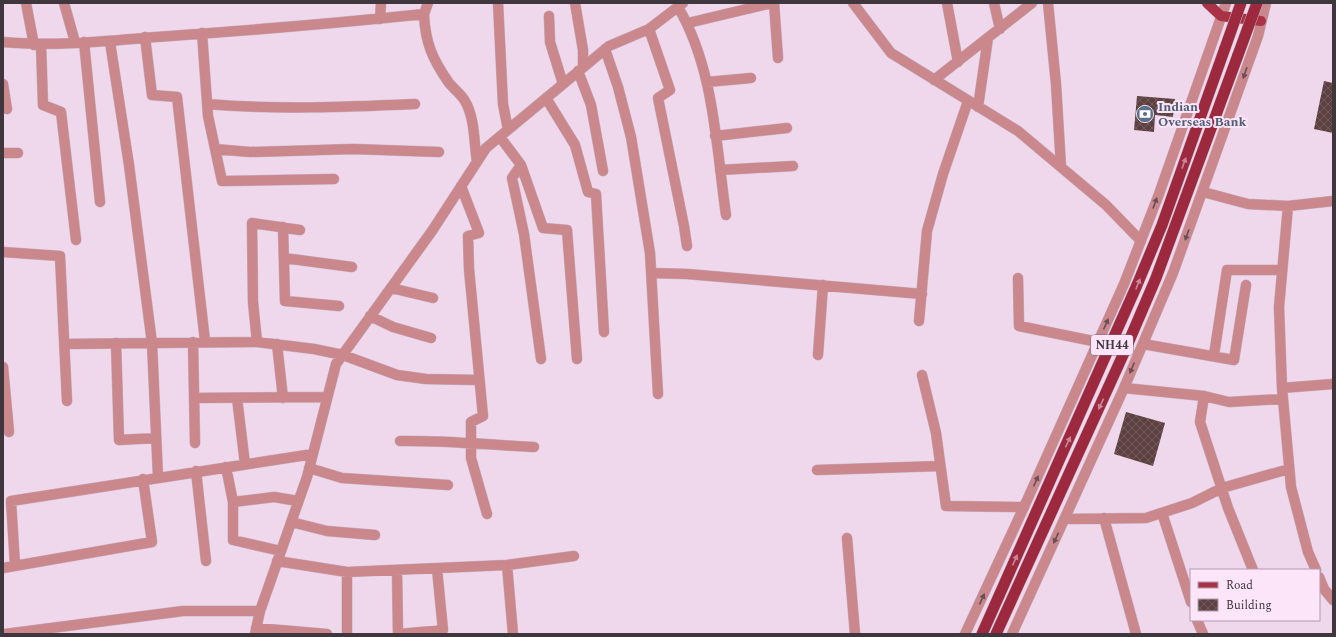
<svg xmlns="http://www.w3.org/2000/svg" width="1336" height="637" viewBox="0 0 1336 637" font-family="Spectral,serif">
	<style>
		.building { fill: url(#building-cross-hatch) }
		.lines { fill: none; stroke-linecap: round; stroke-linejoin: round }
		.minor-casing { stroke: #c8b4c6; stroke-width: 11 }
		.tertiary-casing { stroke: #c8b4c6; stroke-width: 11 }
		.primary-casing { stroke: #c8b4c6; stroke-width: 11 }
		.trunk-casing { stroke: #c8b4c6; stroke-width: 12 }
		.minor { stroke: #ca878c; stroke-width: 10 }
		.tertiary { stroke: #ca878c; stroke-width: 10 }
		.primary { stroke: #aa3247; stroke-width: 10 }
		.trunk { stroke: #9c293e; stroke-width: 11 }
		.trunk-bridge-casing { stroke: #c8b4c6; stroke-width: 12; stroke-linecap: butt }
		.trunk-bridge { stroke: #9c293e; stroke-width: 11 }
		.oneway { fill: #694e55 }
		.oneway2 { fill: #cc869c }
		.labels { text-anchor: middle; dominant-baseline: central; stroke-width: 4; stroke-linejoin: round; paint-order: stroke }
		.shield { fill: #fce4f9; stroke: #786a76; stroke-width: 1 }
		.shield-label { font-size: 12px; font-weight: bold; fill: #3f363e }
		.service-label { font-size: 13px; font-weight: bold; fill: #4e5e75; stroke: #fce4f9; text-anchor: start }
	</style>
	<defs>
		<pattern id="building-cross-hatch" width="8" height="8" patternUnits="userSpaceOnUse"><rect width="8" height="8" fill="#5c4140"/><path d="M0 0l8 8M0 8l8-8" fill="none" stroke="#715b5b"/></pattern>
	</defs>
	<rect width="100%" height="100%" fill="#efd7ec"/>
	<path class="building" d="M1324,81L1333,83V133L1314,129Z
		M1137,96L1175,99L1173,117L1155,115L1154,132L1134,130Z
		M1126,412L1165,423L1153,466L1114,454Z"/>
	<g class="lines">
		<defs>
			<path id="minor" d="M26,3L34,45
				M64,3L75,42
				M498,3L503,104L508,130
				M575,3L583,50V67
				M774,3L778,58
				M853,3L891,53L1018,131L1106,205L1141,241
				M947,3L958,62
				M994,3L1000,29
				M1048,3L1056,84L1061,167
				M678,7C714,68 716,145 726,215
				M424,14C425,43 433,60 449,83C454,89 461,94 465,101C475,118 474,143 477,162
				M549,16L550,42L563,84
				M380,19L381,3
				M688,23L772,3
				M649,29L670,90L658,98L684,226L687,246
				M202,33L208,116L222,181L334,179
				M145,37L152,95L177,97L205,341
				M3,42C59,47 114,40 170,36C254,30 339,23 424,14L428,3
				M84,42L100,202
				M110,42L129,165L152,343L257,342
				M41,44L43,105L61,112L76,240
				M605,49L618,87L631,137L650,253L658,394
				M578,71L591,105L603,171
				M934,80L1032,3
				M707,82L751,78
				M3,84L7,109
				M546,98L575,145L588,192L596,194L604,332
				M207,104C276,110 346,107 415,104
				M978,107L988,38
				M715,136L787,128
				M500,137L521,165L543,228L567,230L577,359
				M215,149L250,152L353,149L439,152
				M3,153H18
				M521,165L512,178L524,234L541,359
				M720,170L793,166
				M461,186L479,233L468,236L469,269L483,416L471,422V458L487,514
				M1203,192L1248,204L1288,206L1333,201
				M1288,206L1279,307L1282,388L1291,487L1308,552L1316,570
				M283,227L285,301L339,306
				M300,230L252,223L253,302L257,342L314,349L343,355L397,375L426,379L479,380
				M3,252L60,256L67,401
				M284,258L352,267
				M651,273L687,274L922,294
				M1018,278L1019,326L1098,342
				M391,288L433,298
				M370,316L393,327L431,338
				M919,321L927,231L943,174L968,101
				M193,342L195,443
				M116,343L119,440L156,438
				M65,344L152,343L158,477
				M277,344L283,398
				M1143,344L1234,360L1246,285
				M818,355L823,285
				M1214,355L1227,270H1282
				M3,367L9,432
				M922,375L936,433L946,506L1024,507
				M1124,388L1204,396L1229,402L1283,399
				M1282,388L1333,384
				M1204,396L1200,422L1228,508L1253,570
				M194,398L327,397
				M237,398L245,464
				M400,441C445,440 489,445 534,447
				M226,467L233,502V540L281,551
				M309,468L342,478L448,485
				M817,470L940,466
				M196,471L206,561
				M233,502L274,497L298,501
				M1162,513L1191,602
				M1104,518L1136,634
				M1065,519L1146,518L1192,503L1222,488L1289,469
				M291,522L327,531L375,535
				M847,538L855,634
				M277,561L347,572L507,565L574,556
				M15,565L11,501L313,454
				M507,565L513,634
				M3,568L152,542L143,479
				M397,570L398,634
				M1319,577L1324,589L1333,600
				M1197,620L1203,634
				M256,628L327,634
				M5,634L183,611H260
				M255,634L260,611L307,477L336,364L432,231L486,148L609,46L649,29L683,3
				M347,634V572
				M399,634L443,630L437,569"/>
			<path id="tertiary" d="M965,634L1024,507L1124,284L1159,194L1226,3
				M1012,634L1124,388L1173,273L1258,36L1266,3"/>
			<path id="primary" d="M1207,3L1221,16L1261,21"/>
			<path id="trunk" d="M982,634L1137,285L1162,225L1225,48
				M996,634L1123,355L1156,278L1238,55"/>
		</defs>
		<use href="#minor" class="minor-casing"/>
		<use href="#tertiary" class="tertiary-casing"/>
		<use href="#primary" class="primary-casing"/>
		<use href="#trunk" class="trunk-casing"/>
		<use href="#minor" class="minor"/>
		<use href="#tertiary" class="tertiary"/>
		<use href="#primary" class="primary"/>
		<use href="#trunk" class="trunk"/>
		<defs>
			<path id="trunk-bridge" d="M1225,48L1241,3
				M1238,55L1257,3"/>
		</defs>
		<use href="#trunk-bridge" class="trunk-bridge-casing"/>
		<use href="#trunk-bridge" class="trunk-bridge"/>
	</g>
	<defs><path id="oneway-solid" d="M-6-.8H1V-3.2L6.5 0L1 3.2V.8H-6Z"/></defs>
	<g class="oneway">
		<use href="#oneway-solid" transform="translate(1245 73) rotate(109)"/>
		<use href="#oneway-solid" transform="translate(1155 203) rotate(-70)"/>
		<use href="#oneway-solid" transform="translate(1187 235) rotate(110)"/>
		<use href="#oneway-solid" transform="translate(1106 324) rotate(-66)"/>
		<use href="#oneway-solid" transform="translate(1132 368) rotate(113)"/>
		<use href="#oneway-solid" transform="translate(1036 481) rotate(-66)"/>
		<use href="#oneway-solid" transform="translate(1056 538) rotate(115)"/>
		<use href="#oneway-solid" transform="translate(982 599) rotate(-65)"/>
	</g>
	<g class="oneway2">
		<use href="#oneway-solid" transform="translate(1184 163) rotate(-70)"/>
		<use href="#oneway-solid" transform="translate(1138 284) rotate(-68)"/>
		<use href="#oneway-solid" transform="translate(1101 404) rotate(115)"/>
		<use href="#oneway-solid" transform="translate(1068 442) rotate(-65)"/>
		<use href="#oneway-solid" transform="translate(1015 560) rotate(-66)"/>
	</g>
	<defs>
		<symbol id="bank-disc" viewBox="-11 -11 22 22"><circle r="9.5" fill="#5c6f8a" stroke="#fce4f9"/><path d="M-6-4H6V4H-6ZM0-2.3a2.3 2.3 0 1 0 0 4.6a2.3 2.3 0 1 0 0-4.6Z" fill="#fff"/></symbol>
	</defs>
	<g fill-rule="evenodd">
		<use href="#bank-disc" x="1135" y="104" width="20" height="20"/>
	</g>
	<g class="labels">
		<rect class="shield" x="1091" y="335" width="42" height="20" rx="3"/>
		<g class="shield-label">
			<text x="1112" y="345">NH44</text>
		</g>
		<g class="service-label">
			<text x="1158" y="107">Indian<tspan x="1158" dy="15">Overseas Bank</tspan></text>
		</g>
	</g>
	<rect width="1336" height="637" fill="none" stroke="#3f363e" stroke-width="8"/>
	<rect x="1190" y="569" width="130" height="52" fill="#fce4f9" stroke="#b09eae"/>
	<rect x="1198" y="582" width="20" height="6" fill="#aa3247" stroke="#b09eae"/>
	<text x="1226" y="589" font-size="12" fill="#3f363e">Road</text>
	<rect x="1198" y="599" width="20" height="12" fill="url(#building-cross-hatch)" stroke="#b09eae"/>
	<text x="1226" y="609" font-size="12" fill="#3f363e">Building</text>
</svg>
